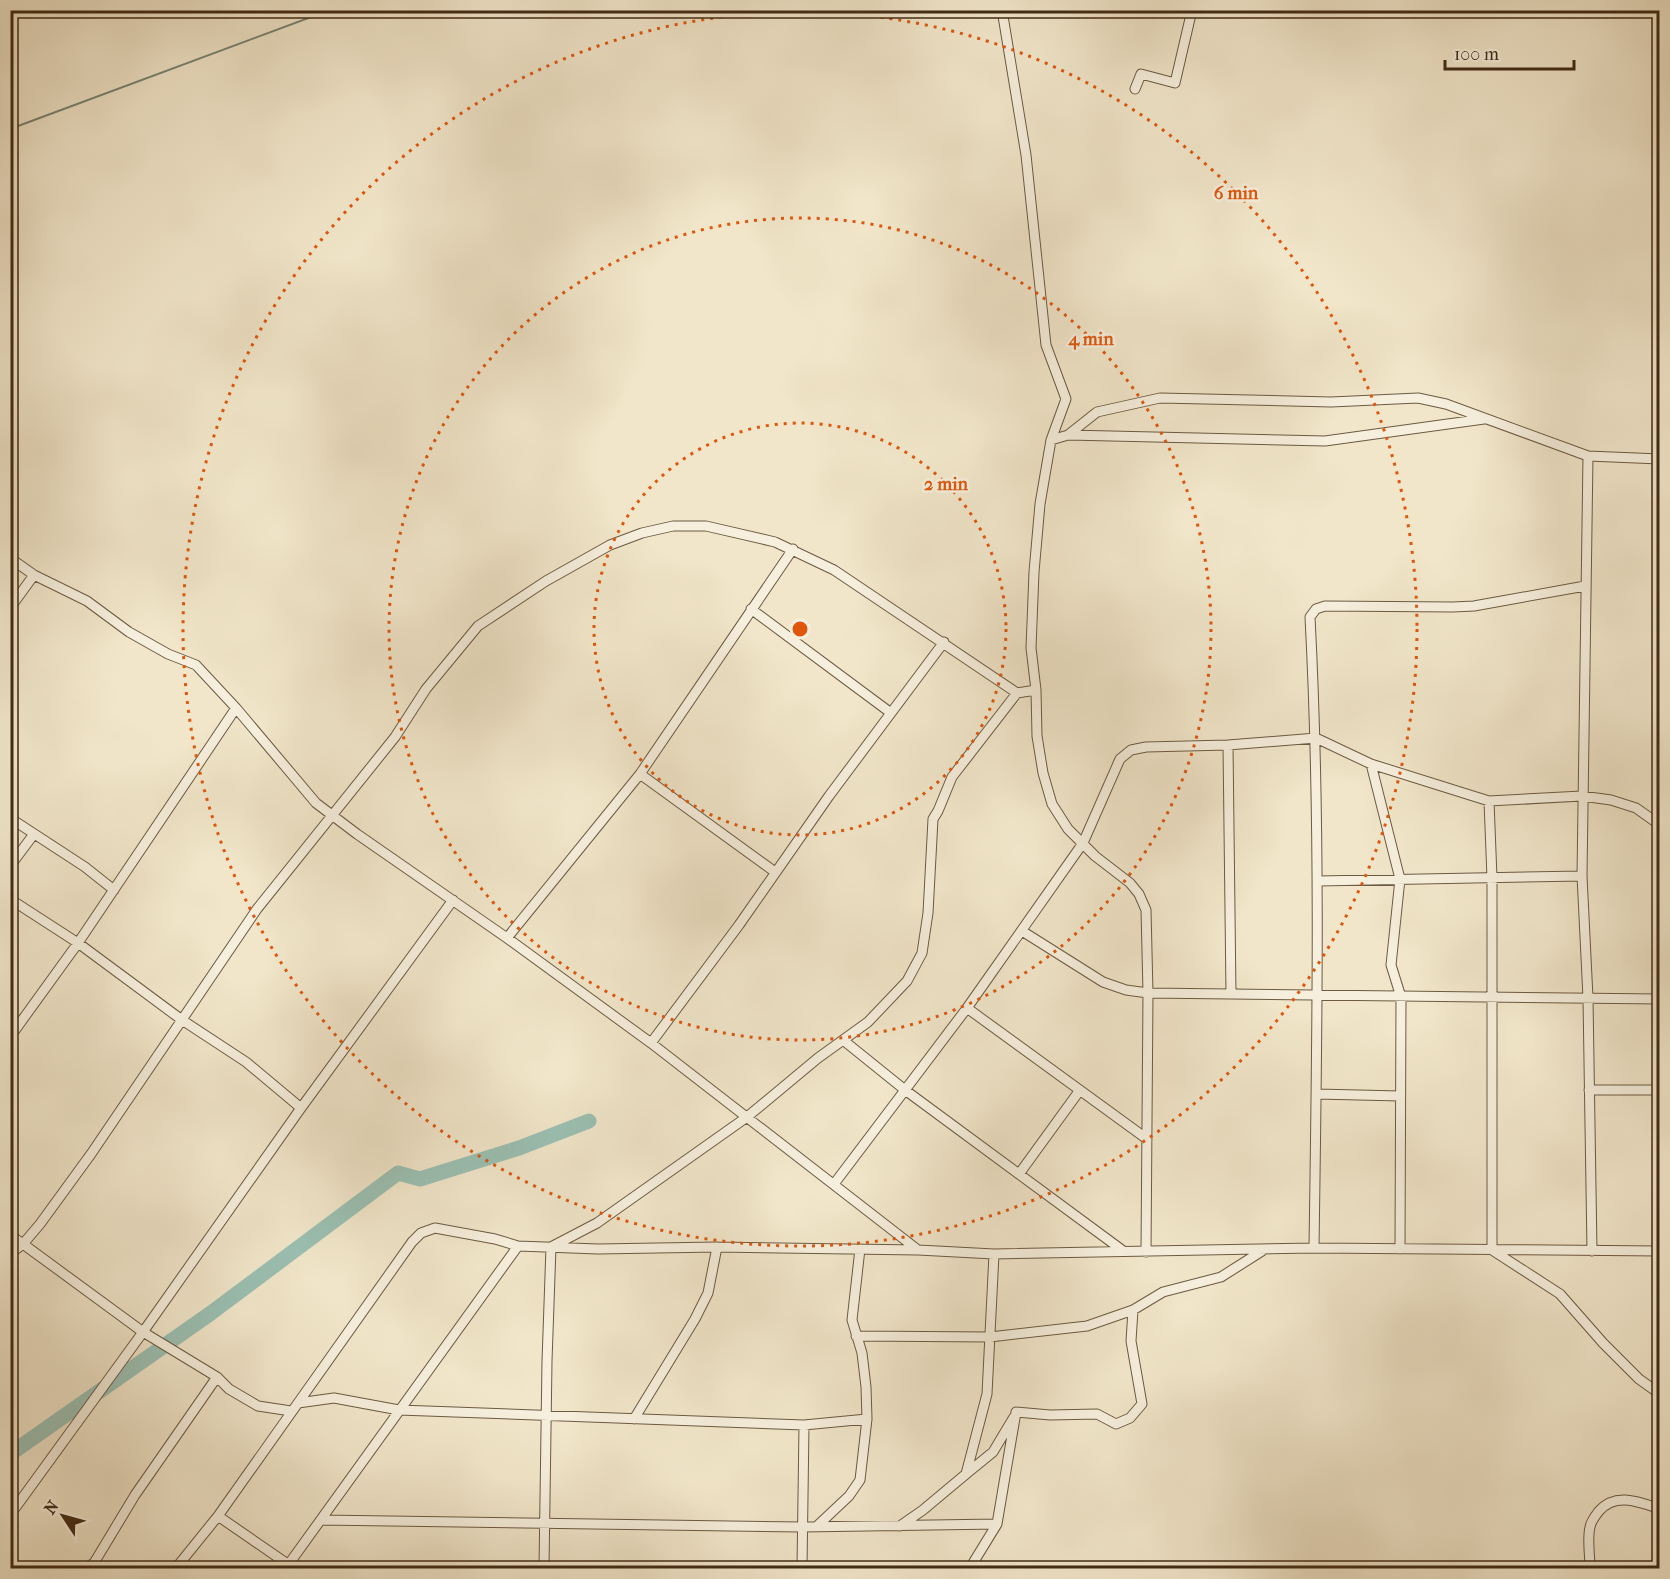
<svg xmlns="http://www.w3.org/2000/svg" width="1670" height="1579" viewBox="0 0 1670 1579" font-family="'IM FELL French Canon',serif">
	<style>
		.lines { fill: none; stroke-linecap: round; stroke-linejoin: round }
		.stream { stroke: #778474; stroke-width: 2 }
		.river { stroke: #9bc0b3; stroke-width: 15 }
		.street-casing { stroke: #6c5a42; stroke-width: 11 }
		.street { stroke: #f6efdd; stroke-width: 9 }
		.ring { fill: none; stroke: #e0570c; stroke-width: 3; stroke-dasharray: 3 6 }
		.centre { fill: #e0570c; stroke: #f6efdd; stroke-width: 3 }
		.ring-label { font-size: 18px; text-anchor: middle; font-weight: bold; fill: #e0570c; stroke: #f6efdd; stroke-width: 5; stroke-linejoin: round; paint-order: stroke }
	</style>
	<rect width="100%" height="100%" fill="#f1e6ca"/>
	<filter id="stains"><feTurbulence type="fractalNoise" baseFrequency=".00333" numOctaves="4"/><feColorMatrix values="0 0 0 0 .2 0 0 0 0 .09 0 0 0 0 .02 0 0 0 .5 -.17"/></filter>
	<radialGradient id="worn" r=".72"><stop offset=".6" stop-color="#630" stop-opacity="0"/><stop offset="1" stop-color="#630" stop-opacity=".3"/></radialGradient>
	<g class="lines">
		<path class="stream" d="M10,129L330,10"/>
		<path class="river" d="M10,1454L211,1313L398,1173L420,1179L519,1148L589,1121"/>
		<defs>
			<path id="street" d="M1002,10L1026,155L1046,345L1066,399L1051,440L1040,504L1034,572L1031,648L1036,690L1037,736L1043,773L1052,804L1068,829L1095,856L1130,883L1139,894L1146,910L1148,993L1146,1252
				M1135,89L1141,74L1175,83L1192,10
				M1068,435L1325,441L1484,419
				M1051,440L1068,435L1097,412L1160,398L1331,402L1418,398L1446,404L1588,456
				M10,558L34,575L87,601L129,632L168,654L196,665L236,708L316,803L357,834L507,938L651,1043L918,1250
				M10,608L34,575
				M751,609L891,713
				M1228,745L1231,994
				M1371,764L1400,879L1391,965L1401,997L1400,1249
				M640,774L775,872
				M1489,801L1492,878V1250L1560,1294L1603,1343L1639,1379L1660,1394
				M10,818L85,867L114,890
				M10,866L34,834
				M1318,881L1582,876
				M10,899L78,943L182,1020L246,1062L301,1108
				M1022,931L1103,982L1126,990L1148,993L1660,999
				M507,938L640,774L793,549
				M967,1008L1147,1139
				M10,1037L78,943L236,708
				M843,1040L905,1090L1122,1250
				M651,1043L739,925L829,796L944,642
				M1589,1090H1660
				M1317,1094L1400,1096
				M1019,1174L1080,1090
				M834,1184L967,1008L1083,843L1120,759L1131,750L1146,747L1228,745L1316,738L1371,764L1489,801L1582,796L1611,800L1636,808L1660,825
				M10,1235L23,1244L10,1254
				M1314,1248C1317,1038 1321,828 1310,617L1316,609L1325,606L1453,607L1474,606L1585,586
				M1592,1251L1588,998L1582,876L1588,456L1660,459
				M856,1336L990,1337L1087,1326L1133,1310L1163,1292L1221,1277L1262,1251
				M298,1403L334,1398L399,1410L804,1425L867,1419
				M291,1411L258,1406L229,1389L217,1377L143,1332L301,1108L453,900
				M1016,1412L1050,1415L1097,1414L1116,1424L1130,1418L1142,1404L1131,1341L1133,1310
				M634,1419L695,1319L708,1293L717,1247
				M966,1474L993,1452L1014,1417
				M10,1515L143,1332L23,1244L40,1224L91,1154L257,909L395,737L426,689L478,626L546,581L610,545L642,533L673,526H706L775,542L834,570L1017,693L1036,690
				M218,1516L289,1565
				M321,1520L802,1527L997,1524
				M900,1526L923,1510L966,1474L987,1394L994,1254
				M816,1527L849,1496L860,1480L867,1419L866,1387L862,1353L852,1320L860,1249
				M85,1568L94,1563L135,1495L217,1377
				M176,1568L218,1516L412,1242L421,1233L435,1228L495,1239L518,1246L598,1249L717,1247L918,1250L994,1254L1314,1248L1660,1251
				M286,1568L518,1246
				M544,1568L547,1361L551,1247L597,1223L747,1117L818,1058L868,1022L907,981L922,953L928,913L933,819L938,811L952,777L1017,693
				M802,1568L804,1425
				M970,1568L997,1524L1016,1412
				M1590,1568C1590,1555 1587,1539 1590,1527C1591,1521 1596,1515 1599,1511C1616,1492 1639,1502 1660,1509"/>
		</defs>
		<use href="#street" class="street-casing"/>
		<use href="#street" class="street"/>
	</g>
	<g class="ring">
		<circle cx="800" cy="629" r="206"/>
		<circle cx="800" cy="629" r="411"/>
		<circle cx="800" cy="629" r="617"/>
	</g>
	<circle cx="800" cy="629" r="9" class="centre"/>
	<g class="ring-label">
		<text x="1236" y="199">6 min</text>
		<text x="1091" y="345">4 min</text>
		<text x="946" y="490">2 min</text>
	</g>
	<rect width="1670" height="1579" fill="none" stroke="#f1e6ca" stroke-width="36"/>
	<rect x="12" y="12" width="1646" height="1555" fill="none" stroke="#402b15" stroke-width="3"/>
	<rect x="18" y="18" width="1634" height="1543" fill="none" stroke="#402b15" stroke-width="1.5"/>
	<g transform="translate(63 1516) rotate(306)" stroke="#f6efdd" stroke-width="4.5" paint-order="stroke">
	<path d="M0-4.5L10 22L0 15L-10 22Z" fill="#402b15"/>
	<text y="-9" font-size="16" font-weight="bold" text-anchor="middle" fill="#402b15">N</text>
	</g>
	<path d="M1445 60v9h129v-9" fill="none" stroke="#402b15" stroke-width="3"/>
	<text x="1454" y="60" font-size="18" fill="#402b15" stroke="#f6efdd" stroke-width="4.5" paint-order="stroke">100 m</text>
	<rect width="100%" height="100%" filter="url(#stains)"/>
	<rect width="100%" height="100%" fill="url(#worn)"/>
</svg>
